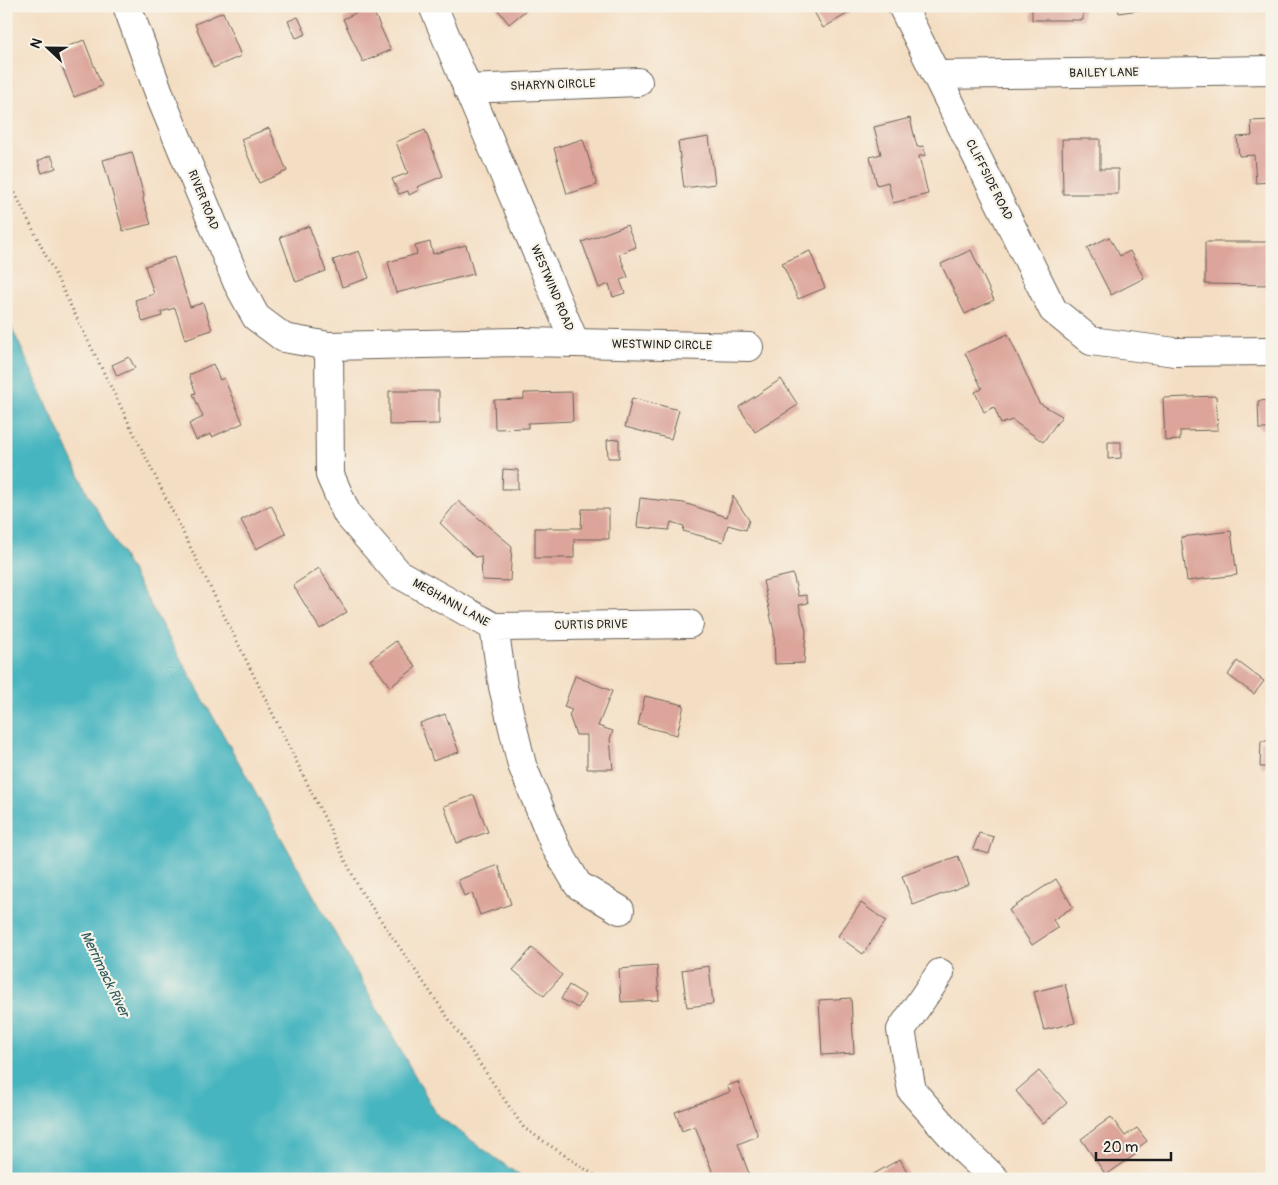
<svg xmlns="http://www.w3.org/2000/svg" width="1278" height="1185" viewBox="0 0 1278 1185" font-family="Pangolin,sans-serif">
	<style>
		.water { fill: #46b5c0; stroke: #31686e }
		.building { fill: #dca49a }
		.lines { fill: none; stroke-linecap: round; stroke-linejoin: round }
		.minor-casing { stroke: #686056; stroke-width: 30 }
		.path { stroke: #686056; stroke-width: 3; stroke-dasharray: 1 4; stroke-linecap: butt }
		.minor { stroke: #fff; stroke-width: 28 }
		.labels { text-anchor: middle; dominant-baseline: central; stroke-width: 4.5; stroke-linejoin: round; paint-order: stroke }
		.street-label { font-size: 12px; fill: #1c1c1c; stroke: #f7f3e8 }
		.water-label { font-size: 14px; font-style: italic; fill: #2d595e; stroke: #f7f3e8 }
	</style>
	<rect width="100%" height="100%" fill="#f7f3e8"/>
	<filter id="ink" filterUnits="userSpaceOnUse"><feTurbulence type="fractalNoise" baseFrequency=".02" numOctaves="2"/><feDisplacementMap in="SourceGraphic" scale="10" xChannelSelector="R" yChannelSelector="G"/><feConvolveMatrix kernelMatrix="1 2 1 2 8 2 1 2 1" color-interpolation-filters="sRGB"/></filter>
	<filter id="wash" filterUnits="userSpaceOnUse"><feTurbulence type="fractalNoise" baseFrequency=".0096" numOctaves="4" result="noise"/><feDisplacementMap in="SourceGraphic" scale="20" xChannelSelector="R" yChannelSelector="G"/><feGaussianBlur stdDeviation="1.12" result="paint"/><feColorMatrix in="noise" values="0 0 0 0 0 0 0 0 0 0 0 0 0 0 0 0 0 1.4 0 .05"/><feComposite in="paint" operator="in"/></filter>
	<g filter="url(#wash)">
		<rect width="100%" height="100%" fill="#f4dec3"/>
		<path class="water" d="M6,315L88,494L437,1115L524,1179H6Z"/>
		<g id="blocks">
			<path class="building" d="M371,6L391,50L363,62L343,19Z
				M495,6H531L509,24Z
				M811,6H850L852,11L823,28Z
				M1032,6H1083V20H1032Z
				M1118,6H1157V7L1119,13Z
				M223,12L241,56L213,68L195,24Z
				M298,17L306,34L296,38L288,21Z
				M84,40L102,86L74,97L56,51Z
				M910,118L917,147L923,146L926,155L919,156L928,194L893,203L888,182L877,185L870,157L881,154L874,127Z
				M1272,120V182L1256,183L1254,155L1239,156L1237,137L1252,136L1251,121Z
				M269,128L287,171L259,183L241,139Z
				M425,130L443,176L417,187L419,190L409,195L408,191L399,194L392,179L408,173L396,142Z
				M709,137L715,184L684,188L678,142Z
				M583,139L597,185L567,194L554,148Z
				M1062,139H1100V169H1118V194H1063Z
				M132,152L144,196L143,200L151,224L123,231L103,160Z
				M51,155L56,168L42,173L38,161Z
				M627,225L636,247L619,254L628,277L620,280L625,293L613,297L609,284L599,288L582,242Z
				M309,226L326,271L296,282L280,237Z
				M1109,237L1120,256L1130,251L1144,278L1111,295L1087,248Z
				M430,242L433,254L466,245L474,274L396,293L388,262L417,254L415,246Z
				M1205,242H1272V285L1205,284Z
				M971,250L994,300L965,314L941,264Z
				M359,251L369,278L342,287L333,260Z
				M810,251L825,288L798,299L782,263Z
				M174,257L190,307L203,303L212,330L185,339L175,308L161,312L162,316L143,322L135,300L154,294L145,266Z
				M1008,334L1039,403L1062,416L1043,442L1012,420L1001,424L994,407L984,412L975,392L982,389L965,353Z
				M129,357L135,368L117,376L112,365Z
				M213,364L220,380L224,378L243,423L212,437L211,434L196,440L189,424L203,417L193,394L196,393L189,375Z
				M781,379L798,405L755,432L739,407Z
				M389,391H439V424L389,425Z
				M572,392L573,421L528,423V428L495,429L494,400L524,399V393Z
				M1216,396L1218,430L1180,431V440L1165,441L1163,398Z
				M632,398L679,410L671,439L625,427Z
				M1272,400V429H1259L1258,401Z
				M619,439V458H608L607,440Z
				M1108,442H1121V458L1108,459Z
				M503,469L518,470V489H502Z
				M733,496L749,520L746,530L728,525L723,542L683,531L684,526L671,522L669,530L637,527L640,498L684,503L727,517Z
				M458,501L512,546L510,581L482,580L481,556L475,557L440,523Z
				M271,505L286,534L256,549L241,520Z
				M582,509H609V539H574V558H535V528H581Z
				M1231,531L1237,575L1187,581L1181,537Z
				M319,568L347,612L320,629L293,585Z
				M793,574L798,596L806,595L808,603L799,605L806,631L804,663L775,664L774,632L763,581Z
				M396,641L416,667L390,687L370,660Z
				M1237,661L1264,681L1254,694L1228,675Z
				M575,676L612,691L598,726L613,731L610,739L613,769H587V735H576L569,715L572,710L564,707Z
				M645,696L684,705L677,735L638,725Z
				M1269,713H1272V787H1269V767H1260L1261,741H1268Z
				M445,714L459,752L433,761L420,723Z
				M474,795L488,832L457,843L444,806Z
				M979,833L994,837L989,854L973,849Z
				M958,856L969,884L913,905L902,876Z
				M498,865L511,904L480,915L472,893L464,896L458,880Z
				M1056,879L1073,907L1053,920L1058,928L1032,945L1009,910Z
				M861,903L886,921L863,954L838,936Z
				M532,948L562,975L544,996L513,970Z
				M657,966L659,1000L621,1002L619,969Z
				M709,966L713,1004L687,1007L682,970Z
				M1065,984L1075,1023L1044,1030L1034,992Z
				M569,985L585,995L578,1008L561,999Z
				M851,998L854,1053L822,1055L819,1000Z
				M1039,1071L1067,1103L1043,1124L1016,1091Z
				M738,1082L758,1136L738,1144L751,1179H715L695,1126L682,1131L675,1112L730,1092L727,1086Z
				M1111,1117L1125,1136L1137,1128L1147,1141L1134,1151L1136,1154L1106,1175L1081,1139Z
				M900,1159L911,1179H874L872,1175Z"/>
		</g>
	</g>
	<g filter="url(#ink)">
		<use href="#blocks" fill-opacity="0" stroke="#686056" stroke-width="1"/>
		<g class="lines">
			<defs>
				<path id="minor" d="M127,6L162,101L237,282L256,317L284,338L329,346L520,342L575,343L433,6
					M902,6L1053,310L1091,341L1175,352L1272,351
					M936,75L1272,70
					M467,89L638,82
					M575,343L749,347
					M329,346L330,475L347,514L399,574L494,627L503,687L522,765L555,846L578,885L620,910
					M494,627L689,624
					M940,973L901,1030L912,1091L965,1151L995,1179"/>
			</defs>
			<use href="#minor" class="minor-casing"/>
			<path class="path" d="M6,175L360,890L524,1128L600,1179"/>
			<use href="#minor" class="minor"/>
		</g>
	</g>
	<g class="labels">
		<g class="street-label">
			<text transform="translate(1104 73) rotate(-1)">BAILEY LANE</text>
			<text transform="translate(553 85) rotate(-2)">SHARYN CIRCLE</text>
			<text transform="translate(989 180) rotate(63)">CLIFFSIDE ROAD</text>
			<text transform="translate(203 200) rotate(68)">RIVER ROAD</text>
			<text transform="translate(552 288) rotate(67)">WESTWIND ROAD</text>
			<text transform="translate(662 345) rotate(1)">WESTWIND CIRCLE</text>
			<text transform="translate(451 603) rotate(29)">MEGHANN LANE</text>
			<text transform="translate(591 625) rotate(-1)">CURTIS DRIVE</text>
		</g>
		<g class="water-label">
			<text transform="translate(105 974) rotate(64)">Merrimack River</text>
		</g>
	</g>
	<rect width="1278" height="1185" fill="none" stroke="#f7f3e8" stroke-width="25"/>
	<g transform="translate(48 48) rotate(292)" stroke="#f7f3e8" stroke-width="4" paint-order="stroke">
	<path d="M0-4L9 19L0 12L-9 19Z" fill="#1c1c1c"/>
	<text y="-8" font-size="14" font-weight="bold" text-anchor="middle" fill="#1c1c1c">N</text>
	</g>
	<path d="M1096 1152v8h75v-8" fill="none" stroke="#1c1c1c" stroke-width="2.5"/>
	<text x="1103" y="1152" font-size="15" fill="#1c1c1c" stroke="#f7f3e8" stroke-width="4" paint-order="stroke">20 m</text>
</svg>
